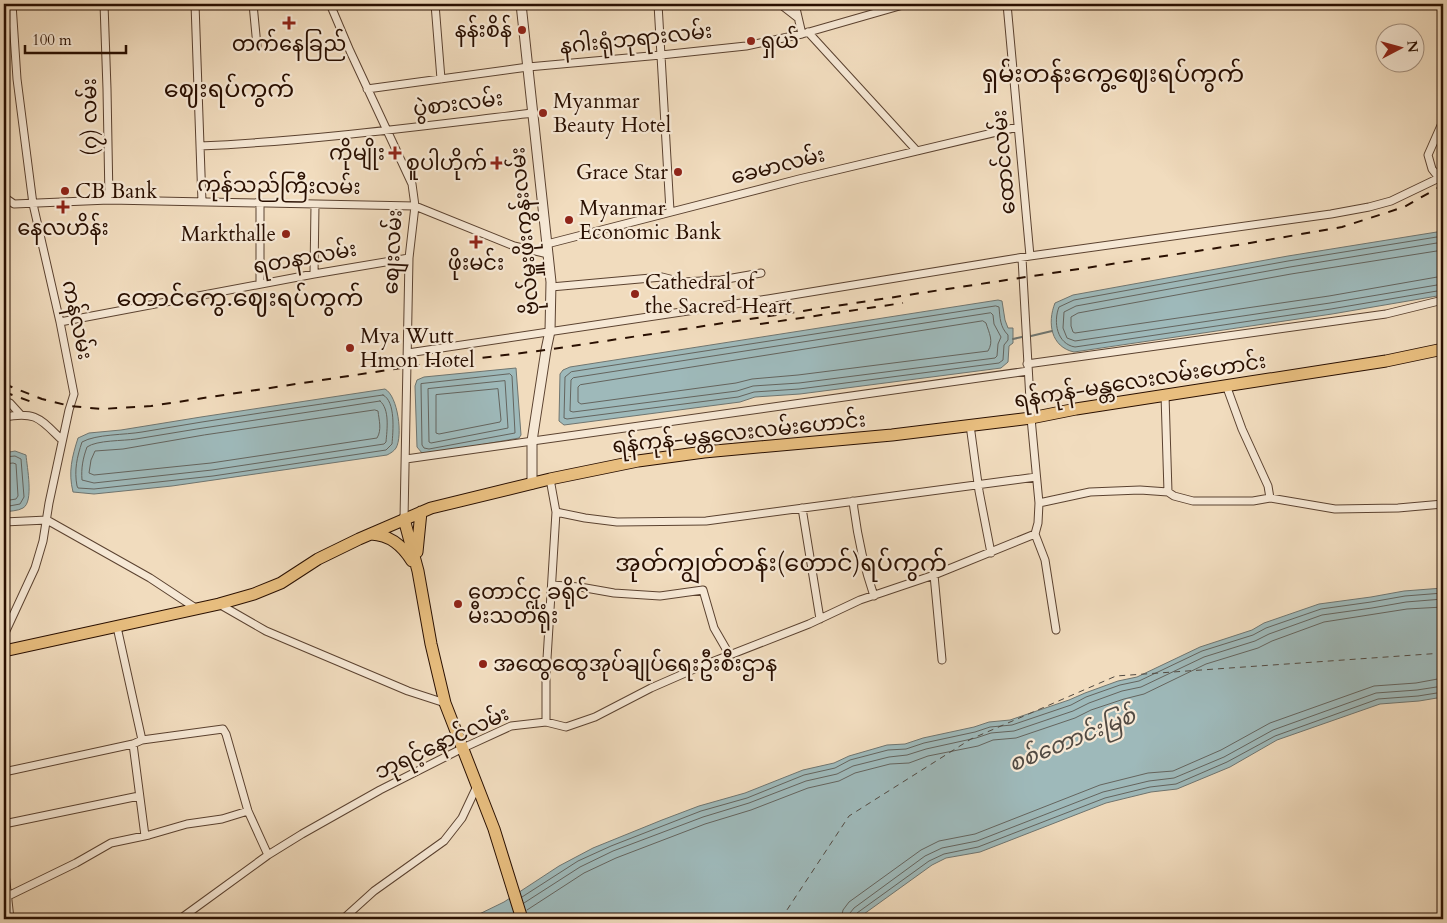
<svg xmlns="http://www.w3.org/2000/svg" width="1447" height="923" viewBox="0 0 1447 923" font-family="Cardo,'Noto Sans Myanmar',serif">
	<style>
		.water { fill: #9eb9ba; stroke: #6f7570 }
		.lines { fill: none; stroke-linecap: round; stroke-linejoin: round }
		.shore { stroke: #64645e; stroke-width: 1 }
		.stream { stroke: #6f7570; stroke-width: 2 }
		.ferry { stroke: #524a42; stroke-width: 1; stroke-dasharray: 6 5; stroke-linecap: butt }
		.minor-casing { stroke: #5b4230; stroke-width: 9 }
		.tertiary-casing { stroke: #5b4230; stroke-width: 11 }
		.trunk-casing { stroke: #290f01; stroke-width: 13 }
		.minor { stroke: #f6e8d5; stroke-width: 7 }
		.tertiary { stroke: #f6e8d5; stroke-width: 9 }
		.trunk { stroke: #e8be7f; stroke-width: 11 }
		.rail { stroke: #290f01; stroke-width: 2; stroke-dasharray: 9 9; stroke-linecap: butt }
		.poi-dot { fill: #8f2418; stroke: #f6e8d5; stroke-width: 2 }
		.labels { text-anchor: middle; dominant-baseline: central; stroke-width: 4.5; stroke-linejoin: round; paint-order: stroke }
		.poi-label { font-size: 21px; fill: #290f01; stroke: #f6e8d5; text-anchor: start }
		.street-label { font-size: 21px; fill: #290f01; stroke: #f6e8d5 }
		.water-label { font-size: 22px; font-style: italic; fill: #524a42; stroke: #f6e8d5 }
		.quarter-label { font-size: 24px; fill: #290f01; stroke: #f6e8d5 }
	</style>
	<rect width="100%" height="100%" fill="#f1dcbe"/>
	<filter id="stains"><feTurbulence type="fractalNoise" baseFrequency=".004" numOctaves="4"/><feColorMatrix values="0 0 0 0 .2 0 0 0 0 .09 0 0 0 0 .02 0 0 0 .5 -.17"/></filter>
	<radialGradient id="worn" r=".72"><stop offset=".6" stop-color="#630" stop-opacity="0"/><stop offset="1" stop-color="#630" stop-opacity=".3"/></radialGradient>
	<path class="water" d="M1443,231V295L1332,314L1074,352C1051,347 1047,323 1055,303L1073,295L1288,256Z
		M998,300L1002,301L1005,320L1008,328H1013V343L1009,346L1008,362L1001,368L800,394L755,397L740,402L564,425L559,421L560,374L563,370L570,367Z
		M516,368L521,435L519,438L429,454L422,453L417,447L415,386L417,380L424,377Z
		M385,389C398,396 403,436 396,448C394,451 391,453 387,455L172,486L94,494L73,492C68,472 72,457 78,438L89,433L121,430L201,417Z
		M15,451L26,455C27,467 34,502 23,508C18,511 10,511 4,512V453Z
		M1443,588V697L1419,701L1380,704L1277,740L1230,767L1177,789L1151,792L1106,803L980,852L946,858L932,865L857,919H469L504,902L559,866L593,848L662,820L699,806L745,793L803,770L834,763L849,756L887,745L905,744L923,738L974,727L989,722L1010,720L1069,700L1085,693L1118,681L1137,677L1200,647L1252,630L1264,623L1319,604L1371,597L1404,591Z"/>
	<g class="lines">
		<path class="shore" d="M1443,236L1288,261L1074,300L1059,307C1053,322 1057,344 1075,347L1331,309L1443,290
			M1443,242L1290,267L1076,306L1064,312L1063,328L1067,338L1075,341L1330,303L1443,284
			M1443,250L1291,274L1078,313L1071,317V326L1073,332L1075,333L1329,296L1443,276
			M996,306L999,307C1000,318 1000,327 1008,335V340L1004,345L1003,360L999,363L799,389L754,392L738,397L567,419L564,418L565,377L571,372Z
			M991,313L993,315L994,324L1001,337L998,344L997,356L995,358L799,383L753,386L737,391L573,412L570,411L571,380L573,378Z
			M983,321L986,323C989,333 994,341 988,351L798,375L752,379L736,383L581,404L578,402V387L580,385Z
			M510,374L512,376L515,433L429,449L424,448L422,445L421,384Z
			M505,381L508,428L431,443L429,442L428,389Z
			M498,389L501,420L500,422L439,434L436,433V395Z
			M383,395C396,401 393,432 392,444L386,450L213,476L94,489L78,488L77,486C74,470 77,457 82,442C96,434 125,435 142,432C222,418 302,407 383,395Z
			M380,401C390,409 387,430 386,442L384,444L212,470L94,483L82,480C81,468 83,458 87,447C97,440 123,441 136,439C217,425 299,414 380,401Z
			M375,410L378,411C379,420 382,430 377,438L211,463L94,475L89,473L91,460L95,451L123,449L204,435Z
			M4,457L15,456L21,459L24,497L20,504L4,507
			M4,464L13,463L16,464L18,496L16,499L4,501
			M522,897L578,861L611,846L701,811L747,798L804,775L835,768L850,760L888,750L906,749L924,743L975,732L990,727L1012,725L1071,705L1086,697L1120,685L1139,681L1202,651L1253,635L1266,628L1321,609L1371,602L1405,596L1443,593
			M524,903L580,867L613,851L703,817L749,803L806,781L837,774L853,766L889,757L907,755L926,749L976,738L991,733L1014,731L1073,711L1089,703L1122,691L1141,687L1204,657L1255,641L1269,634L1322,615L1372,608L1406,602L1443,599
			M527,910L584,873L616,858L705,824L751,810L808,788L839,781L855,773L890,764L909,763L928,756L978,746L993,740L1016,738L1075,718L1091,710L1124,699L1144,694L1206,664L1258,648L1272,641L1324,622L1407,609L1443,607
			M841,919L843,910L849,902L921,850L939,841L975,834L1100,785L1148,773L1173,771L1221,750L1270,723L1374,686L1416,683L1443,678
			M849,919L850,913L854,908L925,856L942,848L977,841L1103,792L1149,781L1174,778L1224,757L1273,730L1376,693L1417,690L1443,686
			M855,919L857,913L929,861L944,854L978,847L1105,798L1150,787L1176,784L1227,762L1275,736L1378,699L1418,696L1443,692"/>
		<path class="stream" d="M1031,336L1052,331
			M1013,339L1022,337"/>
		<path class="ferry" d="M781,919L849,816L971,739L1116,676L1443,653"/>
		<defs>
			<path id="minor" d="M104,4L107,89L109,200
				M195,4L202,202
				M253,4L257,46
				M330,4L350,51L412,184L415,206L409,258L404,519
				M435,4L441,79
				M658,4L670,211
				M780,4L798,18
				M795,4L802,34
				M1007,4L1030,256
				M808,32L917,151
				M367,89L528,67L661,55L746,46L802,34L903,5
				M200,146C311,141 422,126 533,113
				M4,197L14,204L109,200L415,206L514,246L548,254
				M547,244L799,179L1018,127
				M1022,258L1031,418L1039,503L1038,523L1035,534L1045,560L1056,630
				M314,274L315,205
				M260,284V204
				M551,287L662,277L682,282L721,280L761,273
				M60,322L314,274L409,258
				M408,353L768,299L1030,256L1331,214L1369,207L1391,201L1439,178L1432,169L1428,155L1443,121
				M1027,364L1386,314L1443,300
				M1226,385L1242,429L1268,486L1270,498
				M1165,395L1168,492
				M4,401L10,403L20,414
				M4,417C37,411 40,419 62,440
				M970,425L979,491L991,553
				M406,459L1028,371
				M853,501C857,535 863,564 874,596
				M1039,503L1090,492L1140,490L1168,492L1174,496L1193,501H1253L1270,498L1335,509L1398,508L1443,504
				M802,508L820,619
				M556,512L585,518L617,522L706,521L1036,477
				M4,522L47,520L150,578L197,609
				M934,575L942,660
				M552,585L580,587L614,593L660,596L703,590L714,628L729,654
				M219,604L266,631L408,691L445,703
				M117,627L142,740
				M4,635L35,568L43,541L49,503L69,410L74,394L60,322L33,204L17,79L12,4
				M546,722V675L556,512L550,479
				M133,744L145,836
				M4,772L133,744L142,740L223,729L226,734L248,811L268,855
				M4,824L139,796
				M4,864L10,919
				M4,898L76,863L111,843L149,835L187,824L222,819L248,811
				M180,919L268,855L302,834L380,790L463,748L511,726L546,722L566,727L595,717L651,688L699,667L809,624L860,600L934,575L1035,534
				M343,919L374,891L444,841L462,818L478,784"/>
			<path id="tertiary" d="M521,4L551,282L550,331L546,350L532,441V484"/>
			<path id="trunk" d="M404,519L418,571L431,644L445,703L494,829L522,919
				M371,534C390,535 402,545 412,561
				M417,552L421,512
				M4,651L219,604L254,594L281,583L318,559L359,539L431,508L550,479L638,461L704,452L892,435L1031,418L1076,409L1386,361L1443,349"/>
		</defs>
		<use href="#minor" class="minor-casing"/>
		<use href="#tertiary" class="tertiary-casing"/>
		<use href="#trunk" class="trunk-casing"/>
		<use href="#minor" class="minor"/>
		<use href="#tertiary" class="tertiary"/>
		<use href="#trunk" class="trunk"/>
		<path class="rail" d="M760,324L903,303
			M4,384L42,399L70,406L102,409L151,406L408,367L546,350L1250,243L1342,227L1404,207L1443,185
			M4,392L32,402"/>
	</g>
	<g class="poi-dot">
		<path d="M286.5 15.5h5v5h5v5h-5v5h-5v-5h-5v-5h5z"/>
		<circle cx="522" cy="30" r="5"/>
		<circle cx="751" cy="41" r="5"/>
		<circle cx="543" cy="113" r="5"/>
		<path d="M392.5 145.5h5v5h5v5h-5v5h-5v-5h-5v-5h5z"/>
		<path d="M494.5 155.5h5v5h5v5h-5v5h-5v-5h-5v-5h5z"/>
		<circle cx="678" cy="172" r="5"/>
		<circle cx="65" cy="191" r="5"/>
		<path d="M60.5 199.5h5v5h5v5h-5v5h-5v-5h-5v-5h5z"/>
		<circle cx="569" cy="220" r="5"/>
		<circle cx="286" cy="234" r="5"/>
		<path d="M473.5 234.5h5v5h5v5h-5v5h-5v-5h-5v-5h5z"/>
		<circle cx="635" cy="294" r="5"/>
		<circle cx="350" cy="348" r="5"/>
		<circle cx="458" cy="604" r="5"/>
		<circle cx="483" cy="664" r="5"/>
	</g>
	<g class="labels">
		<g class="poi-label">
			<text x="512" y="30" text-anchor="end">နန်းစိန်</text>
			<text x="761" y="41">ရှယ်</text>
			<text x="289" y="44" text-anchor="middle">တက်နေခြည်</text>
			<text x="553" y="101">Myanmar<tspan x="553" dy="24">Beauty Hotel</tspan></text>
			<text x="385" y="153" text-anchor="end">ကိုမျိုး</text>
			<text x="487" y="163" text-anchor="end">စူပါဟိုက်</text>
			<text x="668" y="172" text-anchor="end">Grace Star</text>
			<text x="75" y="191">CB Bank</text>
			<text x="579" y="208">Myanmar<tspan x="579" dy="24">Economic Bank</tspan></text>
			<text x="63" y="228" text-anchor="middle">နေလဟိန်း</text>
			<text x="276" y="234" text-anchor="end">Markthalle</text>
			<text x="476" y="263" text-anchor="middle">ဖိုးမင်း</text>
			<text x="645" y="282">Cathedral of<tspan x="645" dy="24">the Sacred Heart</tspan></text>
			<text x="360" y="336">Mya Wutt<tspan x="360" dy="24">Hmon Hotel</tspan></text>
			<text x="468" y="592">တောင်ငူ ခရိုင်<tspan x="468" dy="24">မီးသတ်ရုံး</tspan></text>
			<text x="493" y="664">အထွေထွေအုပ်ချုပ်ရေးဦးစီးဌာန</text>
		</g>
		<g class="street-label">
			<text transform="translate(636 39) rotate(-6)">နဂါးရုံဘုရားလမ်း</text>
			<text transform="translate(458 104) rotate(-7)">ပွဲစားလမ်း</text>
			<text transform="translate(90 117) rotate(-91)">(၇) လမ်း</text>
			<text transform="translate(1004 162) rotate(-95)">ထောင်လမ်း</text>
			<text transform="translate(778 166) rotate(-14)">ခေမာလမ်း</text>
			<text transform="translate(279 186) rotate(1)">ကုန်သည်ကြီးလမ်း</text>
			<text transform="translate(525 231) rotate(-95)">ဗိုလ်မှူးဖိုးကွန်းလမ်း</text>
			<text transform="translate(393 252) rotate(-87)">စျေးလမ်း</text>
			<text transform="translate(305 258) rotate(-10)">ရတနာလမ်း</text>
			<text transform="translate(77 320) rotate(78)">ကန်လမ်း</text>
			<text transform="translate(1140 381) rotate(-9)">ရန်ကုန်-မန္တလေးလမ်းဟောင်း</text>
			<text transform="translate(739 433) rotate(-6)">ရန်ကုန်-မန္တလေးလမ်းဟောင်း</text>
			<text transform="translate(442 743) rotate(-25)">ဘုရင့်နောင်လမ်း</text>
		</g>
		<g class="water-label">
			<text transform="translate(1072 740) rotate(-22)">စစ်တောင်းမြစ်</text>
		</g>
		<g class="quarter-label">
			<text x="1113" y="74">ရှမ်းတန်းကွေ့ဈေးရပ်ကွက်</text>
			<text x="229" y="89">ဈေးရပ်ကွက်</text>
			<text x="240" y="298">တောင်ကွေ.ဈေးရပ်ကွက်</text>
			<text x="781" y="563">အုတ်ကျွတ်တန်း(တောင်)ရပ်ကွက်</text>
		</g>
	</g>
	<rect width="1447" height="923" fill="none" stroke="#f1dcbe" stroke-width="20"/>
	<rect x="5" y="5" width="1437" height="913" fill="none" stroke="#290f01" stroke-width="2.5"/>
	<rect x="10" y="10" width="1427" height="903" fill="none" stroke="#290f01"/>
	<g transform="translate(1400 48) rotate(84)"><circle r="24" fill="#f6e8d5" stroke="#a49180"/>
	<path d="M0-4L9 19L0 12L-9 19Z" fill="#8f2418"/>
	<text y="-8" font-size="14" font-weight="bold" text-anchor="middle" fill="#290f01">N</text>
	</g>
	<path d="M25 45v8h101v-8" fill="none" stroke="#290f01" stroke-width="2.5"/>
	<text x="32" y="45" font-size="15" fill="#290f01" stroke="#f6e8d5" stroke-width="4" paint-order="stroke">100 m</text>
	<rect width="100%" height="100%" filter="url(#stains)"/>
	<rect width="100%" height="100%" fill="url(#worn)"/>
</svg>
